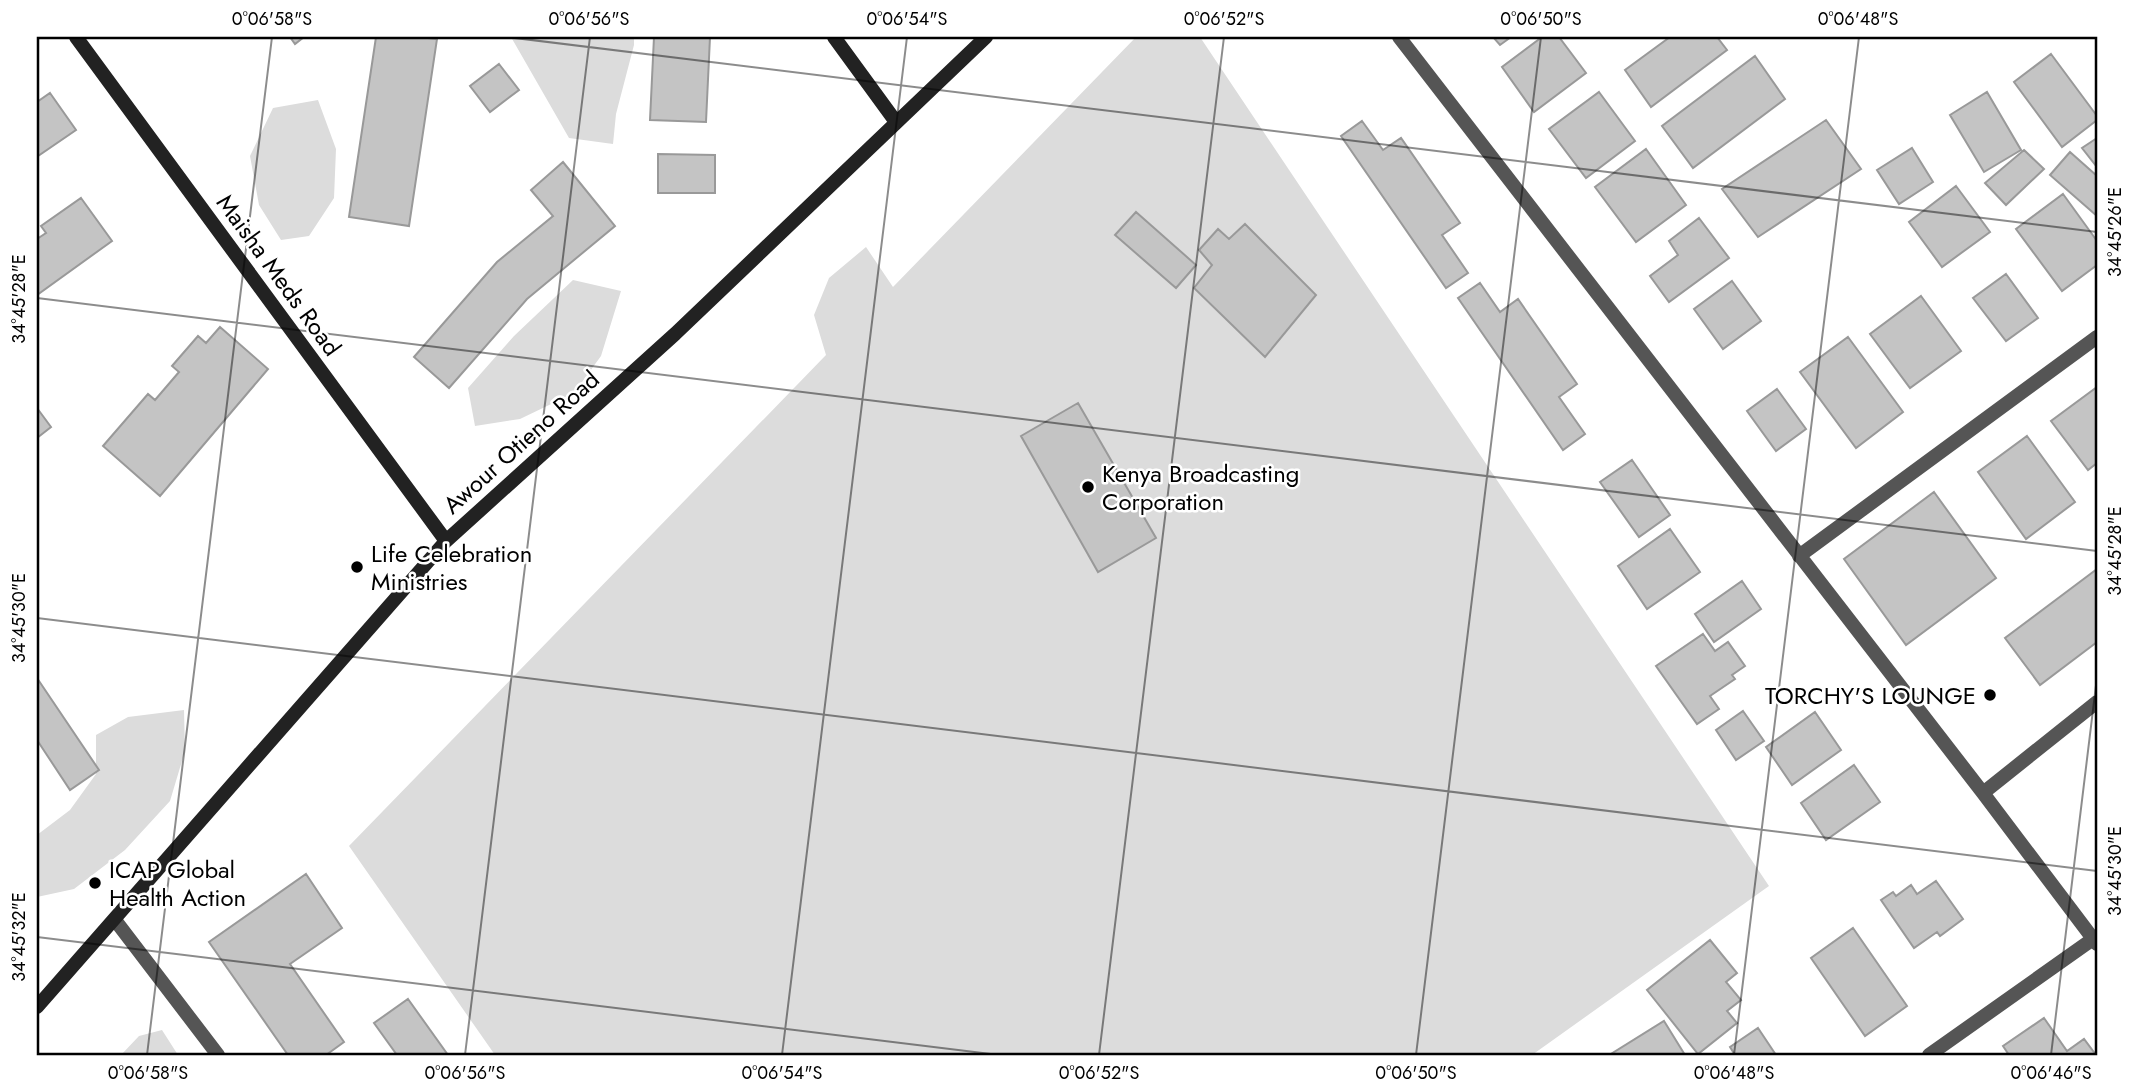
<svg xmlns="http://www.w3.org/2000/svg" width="2134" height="1092" viewBox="0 0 2134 1092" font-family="Jost,sans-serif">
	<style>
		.green { fill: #dcdcdc }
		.building { fill: #c4c4c4; stroke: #999; stroke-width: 2 }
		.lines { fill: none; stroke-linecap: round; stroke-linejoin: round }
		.street { stroke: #555; stroke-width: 14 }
		.secondary { stroke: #222; stroke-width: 14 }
		.ticks { fill: none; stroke: #000; stroke-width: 2; stroke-opacity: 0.45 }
		.poi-dot { fill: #000; stroke: #fff; stroke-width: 2.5 }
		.labels { text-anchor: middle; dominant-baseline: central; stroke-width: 5; stroke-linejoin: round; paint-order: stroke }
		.street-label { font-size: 24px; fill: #000; stroke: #fff }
		.poi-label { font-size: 24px; fill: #000; stroke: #fff; text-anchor: start }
		.neatline { fill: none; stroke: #000; stroke-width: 2.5 }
		.ticks-label { font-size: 18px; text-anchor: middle; fill: #000 }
	</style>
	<rect width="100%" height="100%" fill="#fff"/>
	<path class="green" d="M511,37H634V45L616,114L613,144L569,138Z
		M1136,37H1200L1769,886L1532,1055H495L349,846L826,355L814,315L829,278L866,247L893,287Z
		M318,100L336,149L334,198L309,236L281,240L259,205L250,156L273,108Z
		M573,280L621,291L601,356L574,393L520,419L475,426L468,388L514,336Z
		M184,710L185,751L170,801L125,850L74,889L37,897V835L70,810L96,774V735L128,717Z
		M162,1030L178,1055H121L139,1036Z"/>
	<path class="building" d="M290,37H304L295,44Z
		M376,37H419L437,39L409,226L349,217Z
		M654,37H710L706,122L650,120Z
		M1493,37H1511L1500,45Z
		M1542,37H1559L1586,73L1534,112L1502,67Z
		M1670,37H1717L1727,50L1651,107L1625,70Z
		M2051,54L2097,116V120L2062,147L2014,82Z
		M1755,56L1785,99L1693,168L1662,126Z
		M499,64L519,90L490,112L470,86Z
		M1599,92L1635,141L1586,178L1549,129Z
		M1987,92L2021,150L1984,172L1950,115Z
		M50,93L76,130L38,156L37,154V102Z
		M1826,120L1861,169L1758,237L1722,189Z
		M1362,121L1383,150L1401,138L1460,223L1442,235L1468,273L1446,288L1341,136Z
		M2097,138V167L2082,148Z
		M1912,148L1933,182L1899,204L1877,170Z
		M1646,149L1686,205L1636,242L1595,187Z
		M2024,150L2044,169L2006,205L1985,183Z
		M2070,152L2097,176V216L2050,175Z
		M658,154L715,155V193H658Z
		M563,162L615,226L527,299L449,388L414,357L497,262L553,216L531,190Z
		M1956,186L1990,232L1942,267L1909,222Z
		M2063,194L2097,241V265L2062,291L2016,229Z
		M81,198L112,241L37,295V239L46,233L41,226Z
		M1136,212L1196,265L1176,288L1115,235Z
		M1699,218L1729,258L1669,302L1650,276L1678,255L1669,241Z
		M1245,224L1316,295L1265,357L1194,288L1212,265L1199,250L1218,229L1229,239Z
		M2006,274L2038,318L2006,341L1973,298Z
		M1732,281L1761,321L1723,349L1694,309Z
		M1480,283L1500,312L1518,299L1577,384L1559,397L1585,434L1563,450L1458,298Z
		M1921,296L1961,351L1910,388L1870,334Z
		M220,327L268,369L160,496L103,446L148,394L155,400L179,372L172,366L198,336L206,343Z
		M1848,337L1903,412L1856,448L1800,372Z
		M2097,387V463L2088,470L2051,421Z
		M1777,389L1806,429L1776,451L1747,411Z
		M1078,403L1156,538L1098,572L1021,436Z
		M37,408L51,427L37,438Z
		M2027,436L2075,502L2026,539L1978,472Z
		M1632,460L1670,515L1639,537L1600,482Z
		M1934,492L1996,578L1906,645L1844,559Z
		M1670,529L1700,572L1647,609L1618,566Z
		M2097,569V642L2040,685L2005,638Z
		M1742,581L1761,609L1714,642L1695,614Z
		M1703,634L1715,651L1728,642L1745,666L1732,675L1735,679L1710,696L1719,709L1697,724L1656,666Z
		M37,678L99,770L70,790L37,740Z
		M1743,711L1764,741L1736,760L1716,730Z
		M1815,712L1841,750L1792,785L1766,747Z
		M1854,765L1880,802L1826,840L1801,803Z
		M306,874L342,928L290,964L344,1042L326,1055H288L209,942Z
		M1936,881L1963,919L1940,936L1937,932L1914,948L1881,900L1893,892L1896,896L1911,885L1917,894Z
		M1853,928L1907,1006L1865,1036L1811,958Z
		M1710,940L1737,973L1726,982L1741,1000L1727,1011L1737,1023L1698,1054L1647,990Z
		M408,999L448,1055H397L374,1023Z
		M2044,1018L2067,1051L2084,1039L2096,1055H2009L2003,1046Z
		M1664,1021L1685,1055H1612L1611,1054Z
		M1758,1028L1776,1055H1735L1730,1047Z"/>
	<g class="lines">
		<path class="street" d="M1399,37L1983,793L2097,944
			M1799,556L2097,337
			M1983,793L2097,702
			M115,920L218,1055
			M1929,1055L2093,939"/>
		<path class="secondary" d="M76,37L446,541
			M834,37L896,122
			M37,1007L446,541L675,334L986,37"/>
	</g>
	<path class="ticks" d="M507,37L2097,232M37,298L2097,551M37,618L2097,871M37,937L999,1055M147,1055L272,37M465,1055L590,37M782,1055L907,37M1099,1055L1224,37M1416,1055L1541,37M1734,1055L1859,37M2051,1055L2097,677"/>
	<g class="poi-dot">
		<circle cx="1088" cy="487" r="7"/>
		<circle cx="357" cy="567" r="7"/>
		<circle cx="1990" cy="695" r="7"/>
		<circle cx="95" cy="883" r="7"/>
	</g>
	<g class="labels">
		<g class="street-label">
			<text transform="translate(279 275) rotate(54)">Maisha Meds Road</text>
			<text transform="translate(521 442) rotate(-42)">Awour Otieno Road</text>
		</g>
		<g class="poi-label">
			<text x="1102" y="473">Kenya Broadcasting<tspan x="1102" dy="28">Corporation</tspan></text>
			<text x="371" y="553">Life Celebration<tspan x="371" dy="28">Ministries</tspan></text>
			<text x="1976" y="695" text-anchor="end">TORCHY'S LOUNGE</text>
			<text x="109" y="869">ICAP Global<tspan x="109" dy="28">Health Action</tspan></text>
		</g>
	</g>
	<rect width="2134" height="1092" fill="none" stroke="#ffffff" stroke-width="77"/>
	<rect x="38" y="38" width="2058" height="1016" class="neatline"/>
	<g class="ticks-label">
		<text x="272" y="25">0°06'58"S</text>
		<text x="589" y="25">0°06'56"S</text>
		<text x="907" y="25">0°06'54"S</text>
		<text x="1224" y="25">0°06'52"S</text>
		<text x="1541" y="25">0°06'50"S</text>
		<text x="1858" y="25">0°06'48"S</text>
		<text transform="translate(2115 232) rotate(-90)" y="6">34°45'26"E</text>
		<text transform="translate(19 299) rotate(-90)" y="6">34°45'28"E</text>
		<text transform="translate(2115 551) rotate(-90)" y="6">34°45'28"E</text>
		<text transform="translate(19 618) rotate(-90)" y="6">34°45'30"E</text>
		<text transform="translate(2115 871) rotate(-90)" y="6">34°45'30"E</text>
		<text transform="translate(19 937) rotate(-90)" y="6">34°45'32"E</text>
		<text x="148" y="1079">0°06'58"S</text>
		<text x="465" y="1079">0°06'56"S</text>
		<text x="782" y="1079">0°06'54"S</text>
		<text x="1099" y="1079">0°06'52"S</text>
		<text x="1416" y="1079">0°06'50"S</text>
		<text x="1734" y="1079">0°06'48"S</text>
		<text x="2051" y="1079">0°06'46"S</text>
	</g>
</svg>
